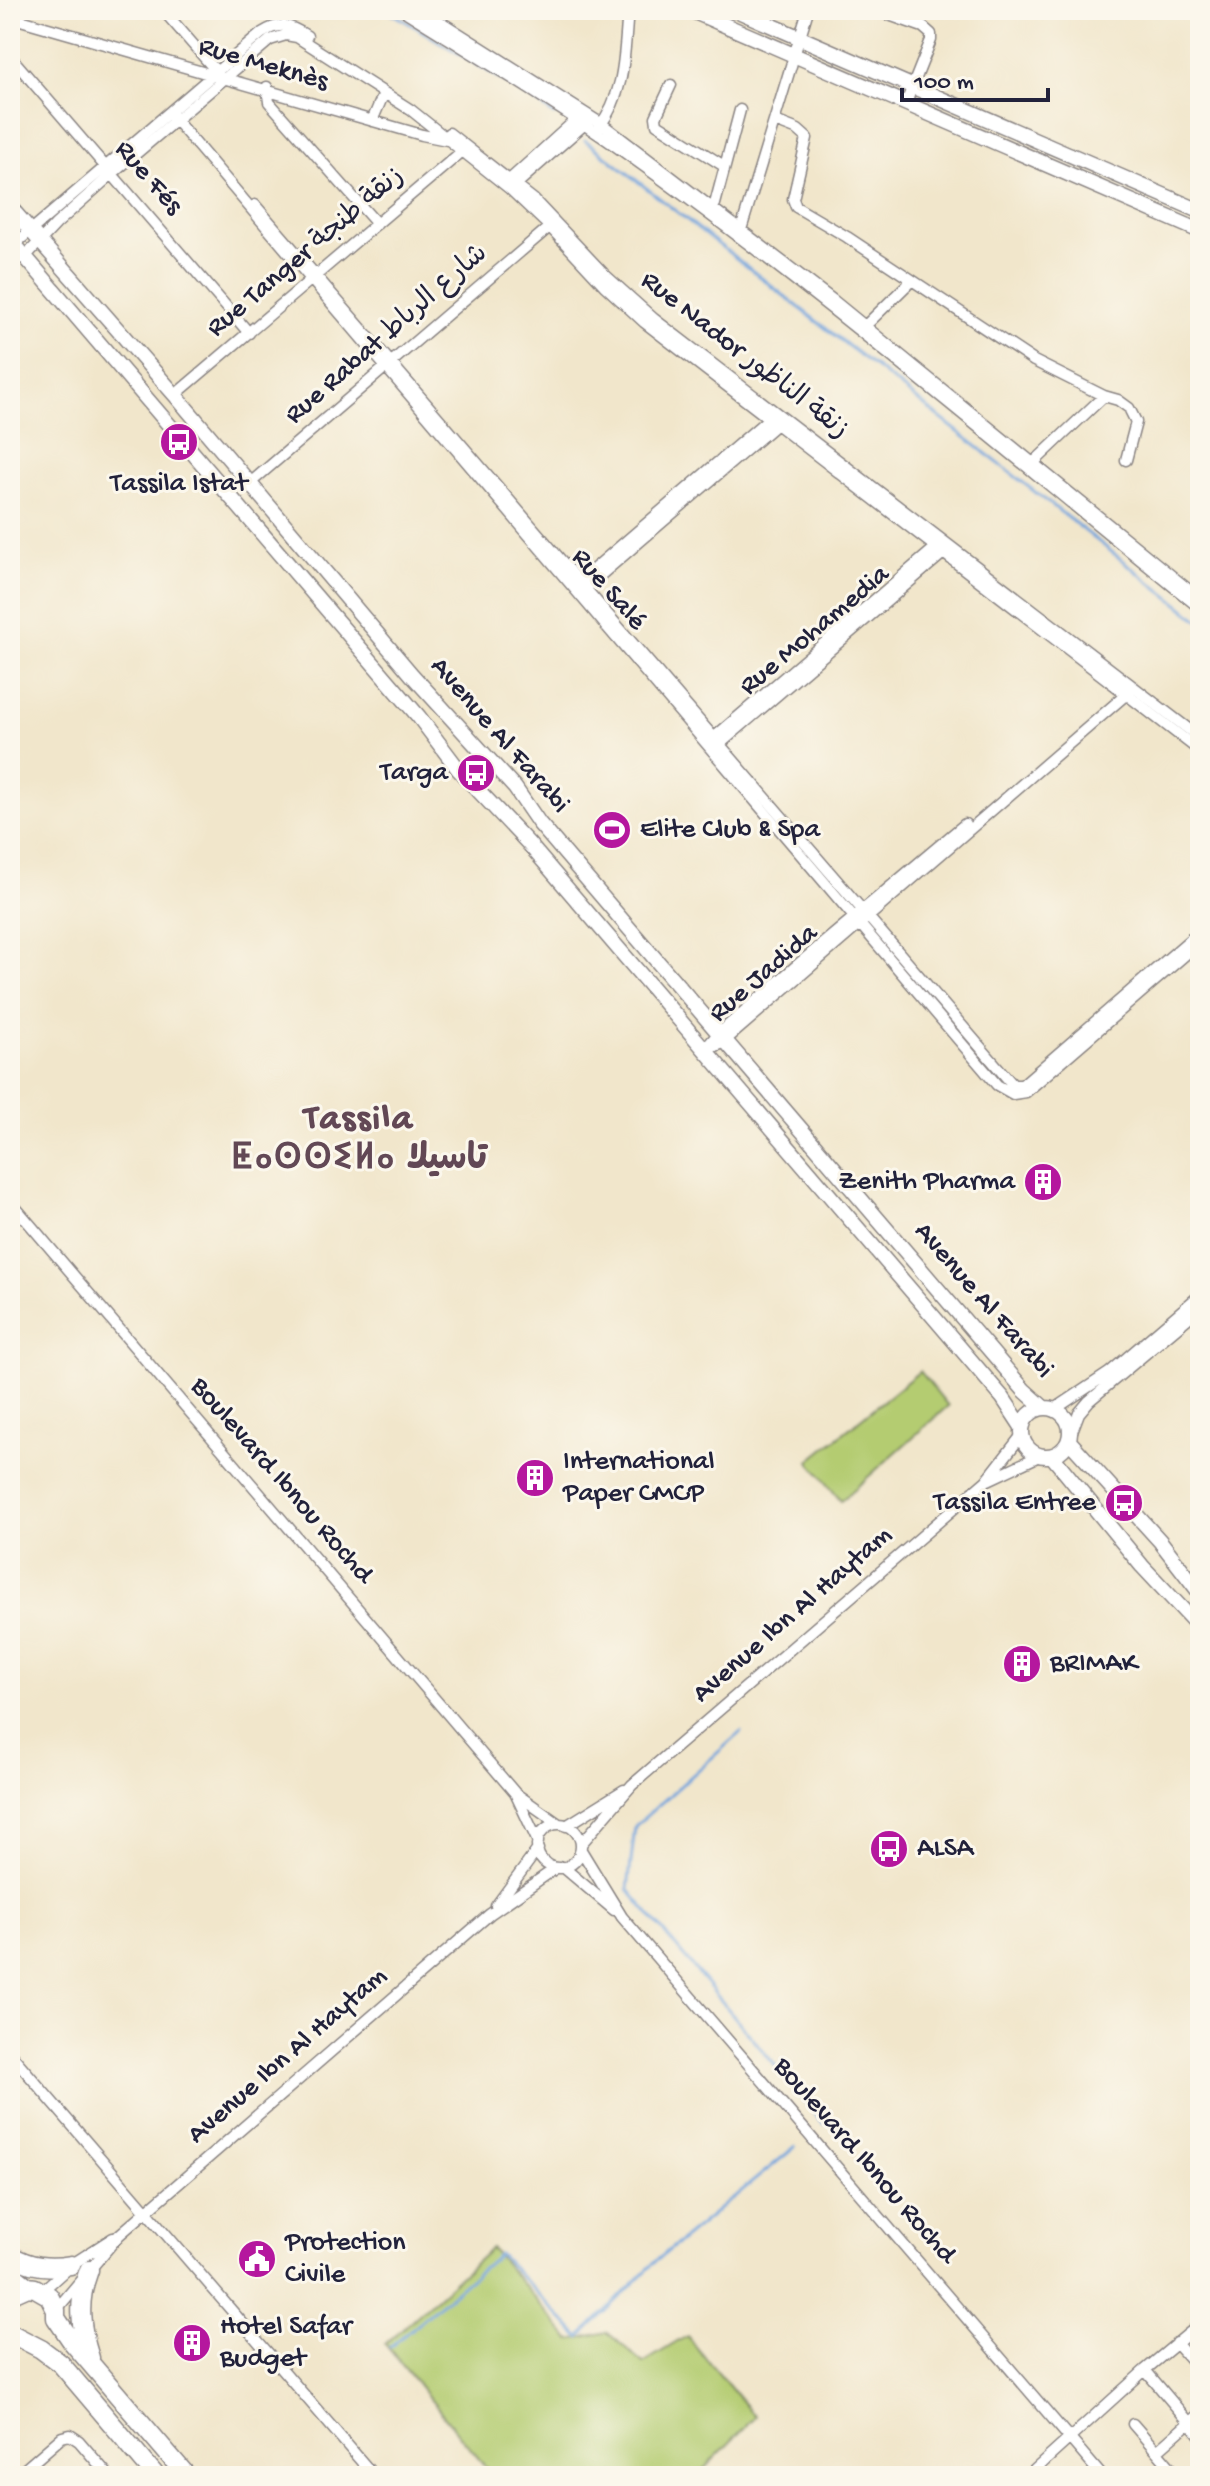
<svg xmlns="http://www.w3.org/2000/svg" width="1210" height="2486" viewBox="0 0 1210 2486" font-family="'Gochi Hand','Playpen Sans Arabic','Noto Sans Tifinagh',sans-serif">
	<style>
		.green { fill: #b4cc71; stroke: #6b7756; stroke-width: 2 }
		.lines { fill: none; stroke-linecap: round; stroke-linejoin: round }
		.stream { stroke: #71a3dc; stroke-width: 3 }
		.street-casing { stroke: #8a8483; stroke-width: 13 }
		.secondary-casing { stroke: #8a8483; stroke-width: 17 }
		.highway-casing { stroke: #8a8483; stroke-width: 21 }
		.street { stroke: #fff; stroke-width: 10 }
		.secondary { stroke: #fff; stroke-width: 14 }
		.highway { stroke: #fff; stroke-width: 18 }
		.labels { text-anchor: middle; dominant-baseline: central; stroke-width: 6; stroke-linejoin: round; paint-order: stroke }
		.street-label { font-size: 28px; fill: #22223b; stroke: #fbf7ec }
		.poi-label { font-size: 28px; fill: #22223b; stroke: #fbf7ec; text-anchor: start }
		.district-label { font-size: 36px; font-weight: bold; letter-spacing: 2px; fill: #624855; stroke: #fbf7ec }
	</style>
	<rect width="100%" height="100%" fill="#fbf7ec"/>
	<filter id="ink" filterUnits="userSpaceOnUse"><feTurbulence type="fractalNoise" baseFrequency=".0125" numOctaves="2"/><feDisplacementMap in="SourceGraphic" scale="16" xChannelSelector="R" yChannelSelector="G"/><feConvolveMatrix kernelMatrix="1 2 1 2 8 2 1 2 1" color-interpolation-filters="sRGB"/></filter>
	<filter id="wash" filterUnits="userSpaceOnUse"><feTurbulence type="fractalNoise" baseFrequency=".006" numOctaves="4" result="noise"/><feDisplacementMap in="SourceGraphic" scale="32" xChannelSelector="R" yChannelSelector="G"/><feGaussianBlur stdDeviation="1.8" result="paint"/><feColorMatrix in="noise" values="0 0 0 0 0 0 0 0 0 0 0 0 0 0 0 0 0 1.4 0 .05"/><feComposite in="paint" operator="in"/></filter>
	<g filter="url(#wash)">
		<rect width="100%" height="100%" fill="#f1e6cb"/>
		<path class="green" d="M920,1371L948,1406L841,1501L809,1461Z
			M491,2248L571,2340L607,2332L643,2363L687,2336L755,2417L697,2476H493L385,2344Z"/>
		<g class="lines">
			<path class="stream" d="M387,10L531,97L554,115
				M585,140L1200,621
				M741,1732L635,1826L628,1889L824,2124
				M390,2347L499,2254L580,2337L656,2261L795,2147"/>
		</g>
	</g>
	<g filter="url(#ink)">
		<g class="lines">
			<defs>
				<path id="street" d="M163,10L217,72
					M403,10C471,53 541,94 607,140C813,285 1004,450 1200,608
					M422,10L602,124L834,301L1200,599
					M875,10L923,27L931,34V40L906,103
					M10,17L422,135L447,140
					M10,56L249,333
					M671,85L656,117L657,124L724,166
					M267,87L269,102L377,224
					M173,117L997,1085L1013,1094
					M372,121L384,93
					M775,121L798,130L807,138L793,199L796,207L847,237L1034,361L1104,396L1118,400L1129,408L1136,422L1126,460
					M599,127C626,92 624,52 628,10
					M449,133L533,199L604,274L654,319L1200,738
					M506,183L580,116
					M512,188L587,122
					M255,205L1013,1085
					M709,214L715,204L740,110
					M740,233L808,10
					M10,253L15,244L262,33C280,21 290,25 307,36
					M10,261L25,257L56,224L112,174L270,40L286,35L297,37L411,110L510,189L550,227L605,286L644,322L1200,751
					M862,329L912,280
					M175,395L466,148
					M1030,466L1104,396
					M249,484L554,223
					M574,586L774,414
					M581,592L781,420
					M710,741L941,543
					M714,749L948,549
					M704,1050L721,1044L1129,692
					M704,1050L716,1036L795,967L965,824
					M1013,1085H1022L1200,931
					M1013,1094L1026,1092L1200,942
					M10,1201L515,1793L559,1824
					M1055,1409L1109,1373L1200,1295
					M1071,1434L1079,1413L1089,1401L1200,1308
					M988,1480L1039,1456
					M516,1795L538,1842
					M537 1846a22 22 0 1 1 44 0a22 22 0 1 1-44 0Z
					M566,1826L624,1790
					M581,1844L632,1785L986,1481L1022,1435
					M581,1850L622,1917L1102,2476
					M563,1867L614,1910
					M496,1906L538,1849
					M10,2053L374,2476
					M42,2291L71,2265L113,2238
					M56,2310L119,2235L490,1914L556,1868
					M1176,2343L1200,2370
					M1145,2370L1200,2435
					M1133,2424L1178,2476
					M1157,2451L1200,2413
					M17,2476L62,2437L70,2435L79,2441L109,2476
					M1028,2476L1145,2370L1200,2324
					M1193,2476L1200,2470"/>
				<path id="secondary" d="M690,10L1200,231
					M736,10L1200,211
					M10,207L175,395L412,675L515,788L539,823L1024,1390L1044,1408
					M10,239L419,717L459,770L528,843L1003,1398L1022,1427
					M1022 1432a24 24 0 1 1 48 0a24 24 0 1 1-48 0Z
					M1069,1441L1160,1541L1200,1593
					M1052,1456L1142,1566L1200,1628"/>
				<path id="highway" d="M10,2255C30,2267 49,2269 71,2265
					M89,2270C77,2301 80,2327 90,2358
					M10,2273L28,2287L35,2288L49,2296L56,2310V2318L73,2343L187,2476
					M10,2295L28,2287
					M10,2333L41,2349L61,2364L156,2476"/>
			</defs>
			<use href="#street" class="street-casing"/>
			<use href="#secondary" class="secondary-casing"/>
			<use href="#highway" class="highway-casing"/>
			<use href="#street" class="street"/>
			<use href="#secondary" class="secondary"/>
			<use href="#highway" class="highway"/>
		</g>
	</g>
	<defs>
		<symbol id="bus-disc" viewBox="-11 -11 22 22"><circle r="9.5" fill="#b5179e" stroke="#fbf7ec"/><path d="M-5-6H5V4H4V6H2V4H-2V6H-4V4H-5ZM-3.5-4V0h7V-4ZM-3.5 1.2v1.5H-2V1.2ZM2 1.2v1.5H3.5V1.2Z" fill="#fff"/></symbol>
		<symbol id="stadium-disc" viewBox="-11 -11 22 22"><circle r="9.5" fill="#b5179e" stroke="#fbf7ec"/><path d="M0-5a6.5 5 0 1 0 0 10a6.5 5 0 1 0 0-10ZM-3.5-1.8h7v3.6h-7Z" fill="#fff"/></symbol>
		<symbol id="building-disc" viewBox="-11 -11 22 22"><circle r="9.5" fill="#b5179e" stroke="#fbf7ec"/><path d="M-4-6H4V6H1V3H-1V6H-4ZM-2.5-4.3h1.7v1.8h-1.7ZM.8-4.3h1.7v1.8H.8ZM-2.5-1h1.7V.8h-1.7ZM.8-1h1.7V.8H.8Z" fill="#fff"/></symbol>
		<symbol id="civic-disc" viewBox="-11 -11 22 22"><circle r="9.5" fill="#b5179e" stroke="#fbf7ec"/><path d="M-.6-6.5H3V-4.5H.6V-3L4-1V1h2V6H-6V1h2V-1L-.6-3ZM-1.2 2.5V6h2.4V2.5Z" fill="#fff"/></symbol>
	</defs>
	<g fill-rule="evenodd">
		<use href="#bus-disc" x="157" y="420" width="44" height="44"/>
		<use href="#bus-disc" x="454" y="751" width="44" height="44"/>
		<use href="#stadium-disc" x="590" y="808" width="44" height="44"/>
		<use href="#building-disc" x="1021" y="1160" width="44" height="44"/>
		<use href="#building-disc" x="513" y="1456" width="44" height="44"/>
		<use href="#bus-disc" x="1102" y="1481" width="44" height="44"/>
		<use href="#building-disc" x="1000" y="1642" width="44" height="44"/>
		<use href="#bus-disc" x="867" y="1827" width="44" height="44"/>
		<use href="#civic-disc" x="235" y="2237" width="44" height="44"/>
		<use href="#building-disc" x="170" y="2321" width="44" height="44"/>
	</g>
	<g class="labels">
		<g class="street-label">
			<text transform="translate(263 65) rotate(16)">Rue Meknès</text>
			<text transform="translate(148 178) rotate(49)">Rue Fés</text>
			<text transform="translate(306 253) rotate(-40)">Rue Tanger زنقة طنجة</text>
			<text transform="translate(387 335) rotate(-41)">Rue Rabat شارع الرباط</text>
			<text transform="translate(744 356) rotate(38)">Rue Nador زنقة الناظور</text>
			<text transform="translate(608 590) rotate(49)">Rue Salé</text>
			<text transform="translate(815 631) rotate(-40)">Rue Mohamedia</text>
			<text transform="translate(499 736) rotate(49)">Avenue Al Farabi</text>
			<text transform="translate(764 974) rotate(-41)">Rue Jadida</text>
			<text transform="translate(983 1301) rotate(49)">Avenue Al Farabi</text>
			<text transform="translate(281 1481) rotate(49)">Boulevard Ibnou Rochd</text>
			<text transform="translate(793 1615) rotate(-41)">Avenue Ibn Al Haytam</text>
			<text transform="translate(288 2056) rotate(-41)">Avenue Ibn Al Haytam</text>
			<text transform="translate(864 2161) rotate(49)">Boulevard Ibnou Rochd</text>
		</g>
		<g class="poi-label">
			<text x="179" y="484" text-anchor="middle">Tassila Istat</text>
			<text x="448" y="773" text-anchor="end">Targa</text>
			<text x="640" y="830">Elite Club &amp; Spa</text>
			<text x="1015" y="1182" text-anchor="end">Zenith Pharma</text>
			<text x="563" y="1462">International<tspan x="563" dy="32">Paper CMCP</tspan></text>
			<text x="1096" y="1503" text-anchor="end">Tassila Entree</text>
			<text x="1050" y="1664">BRIMAK</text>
			<text x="917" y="1849">ALSA</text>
			<text x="285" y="2243">Protection<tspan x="285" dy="32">Civile</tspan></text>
			<text x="220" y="2327">Hotel Safar<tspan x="220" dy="32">Budget</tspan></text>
		</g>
		<g class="district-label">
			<text x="359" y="1120">Tassila<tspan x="359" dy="41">ⵟⴰⵙⵙⵉⵍⴰ تاسيلا</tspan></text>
		</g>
	</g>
	<rect width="1210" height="2486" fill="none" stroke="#fbf7ec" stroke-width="40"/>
	<path d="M902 88v12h146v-12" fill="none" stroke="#22223b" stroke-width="4"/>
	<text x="914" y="88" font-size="24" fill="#22223b" stroke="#fbf7ec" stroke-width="6" paint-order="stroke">100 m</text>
</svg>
